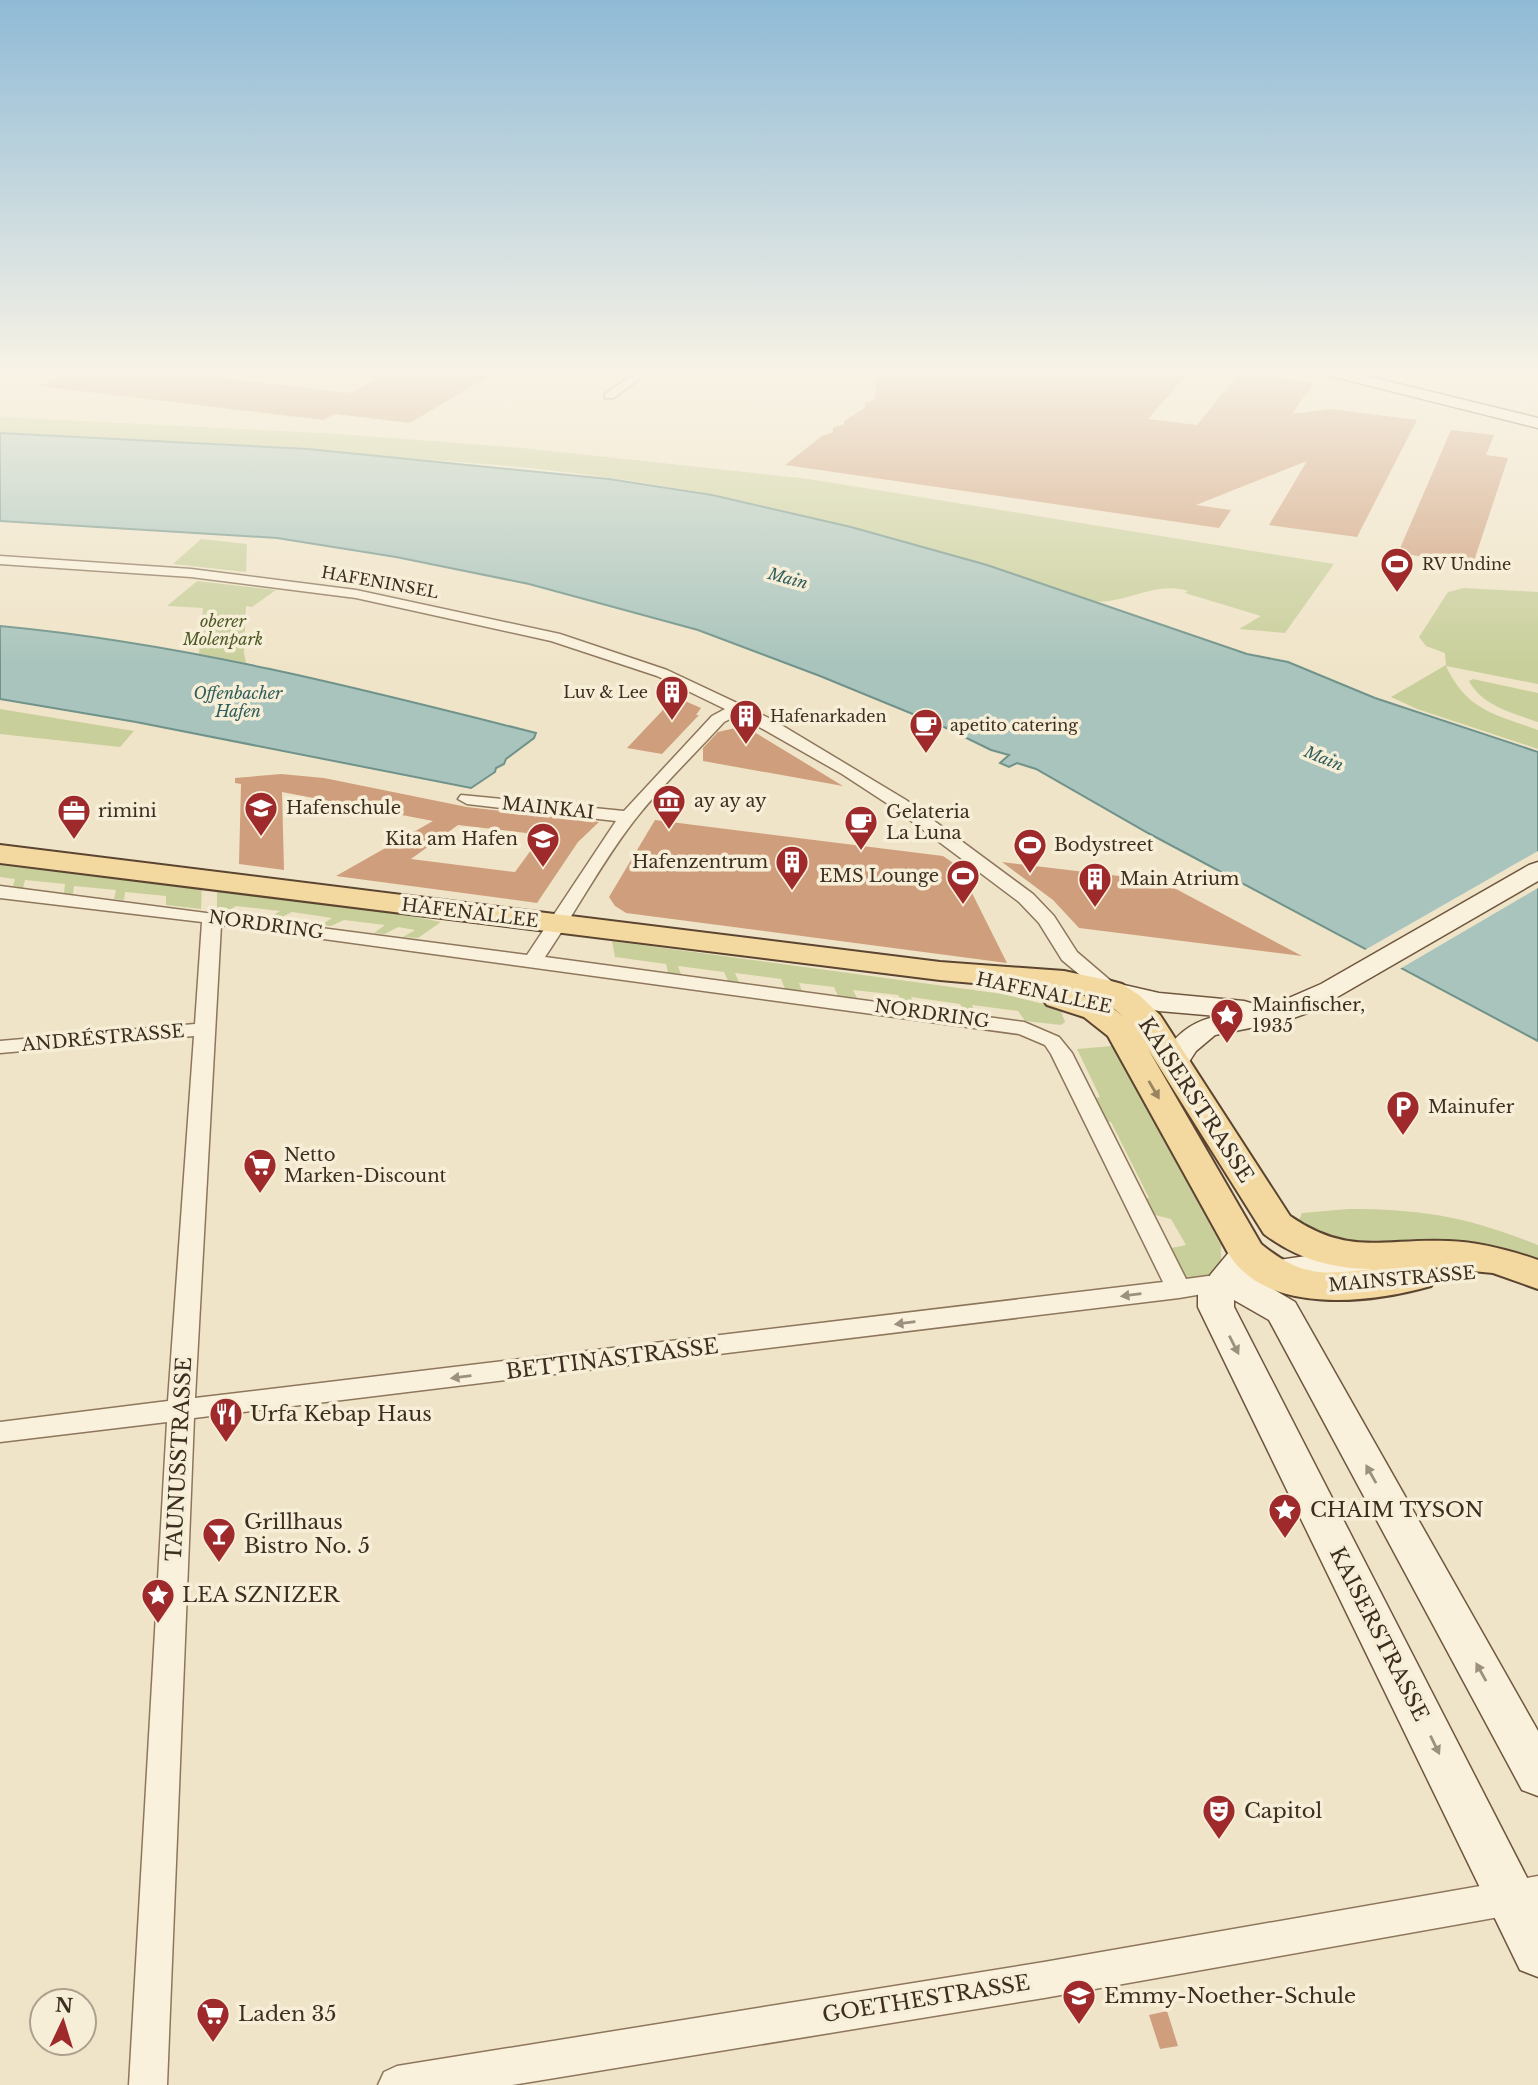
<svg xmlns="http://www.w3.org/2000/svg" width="1538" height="2085" viewBox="0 0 1538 2085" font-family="'Libre Baskerville',serif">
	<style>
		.green { fill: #c9cf9b }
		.water { fill: #a9c4bc; stroke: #6f938a; stroke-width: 2 }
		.pier { fill: #f0e4c8 }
		.building { fill: #cf9f7d; fill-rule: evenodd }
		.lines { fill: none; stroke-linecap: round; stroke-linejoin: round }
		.minor-casing { stroke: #8d765c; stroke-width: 3 }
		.secondary-casing { stroke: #6f573f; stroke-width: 3 }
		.primary-casing { stroke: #5b4430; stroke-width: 4 }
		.minor { fill: #faf1dc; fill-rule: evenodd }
		.secondary { fill: #faf1dc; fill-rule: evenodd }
		.primary { fill: #f3d9a0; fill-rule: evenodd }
		.oneway { fill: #988460 }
		.oneway2 { fill: #9c907e }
		.labels { text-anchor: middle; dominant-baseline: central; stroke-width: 7; stroke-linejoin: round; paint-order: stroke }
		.far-poi-label { font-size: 16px; fill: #3d2e20; stroke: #f7eed8; text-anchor: start }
		.far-water-label { font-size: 16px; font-style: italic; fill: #2f5d5a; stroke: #f7eed8 }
		.far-street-label { font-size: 16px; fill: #3d2e20; stroke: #f7eed8 }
		.far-park-label { font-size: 16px; font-style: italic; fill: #4d5a26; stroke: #f7eed8 }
		.poi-label { font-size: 18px; fill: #3d2e20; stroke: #f7eed8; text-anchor: start }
		.street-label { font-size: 18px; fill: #3d2e20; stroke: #f7eed8 }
		.near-street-label { font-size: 21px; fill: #3d2e20; stroke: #f7eed8 }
		.near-poi-label { font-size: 21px; fill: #3d2e20; stroke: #f7eed8; text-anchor: start }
	</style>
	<rect width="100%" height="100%" fill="#f0e4c8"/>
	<path class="green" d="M0,417L340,434L522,448L644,461L809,479L1334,564L1285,633L1239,629L1261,616L1185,593L1188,591C1155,580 1121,606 1093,601C1058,594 1019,575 984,564C895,538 805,514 713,495C481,449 236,455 0,433Z
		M201,539L247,544L246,572L173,564Z
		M197,581L276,590L252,607L246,606L244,653L246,663L199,654L203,608L167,606Z
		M1464,588L1538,592V684L1446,666C1467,711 1495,714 1538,730V749L1417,709L1391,697L1446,665L1445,653L1426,646L1419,637L1448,592Z
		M1473,679L1538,693V722C1513,713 1482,706 1469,681Z
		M0,709L134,731L120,747L0,734Z
		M0,862L202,885L201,909L166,905V896L125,892L124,900L114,899L116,890L74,886L73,894L64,893L65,884L25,880L23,888L13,886L15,879L0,877Z
		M217,887L372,908L441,922L418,938L403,937L415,930L398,927L385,934L374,933L385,925L344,920L331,926L321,925L332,918L292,912L278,919L269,918L280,911L236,906L227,912L217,911Z
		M612,941L1003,994L1060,1008L1065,1022L1061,1025L1025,1021L1018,1011L972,1005L976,1015L965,1013L960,1004L911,997L915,1006L903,1004L898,995L853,990L857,998L838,996L834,987L799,983L802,991L785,989L781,979L735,973L739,982L728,981L724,972L678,966L681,974L668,973L666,964L615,957Z
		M1112,1046L1221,1245V1264L1211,1276L1184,1283L1166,1249L1186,1245L1171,1219L1147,1213L1141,1199L1149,1198L1111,1122L1101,1123L1090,1099L1100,1097L1077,1049Z
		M1348,1209C1423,1209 1468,1217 1538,1245V1266L1503,1250L1470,1242L1343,1246L1296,1227L1302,1213Z"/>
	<path class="water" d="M0,433L308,449L609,479L712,495L851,527L987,565L1247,654L1288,662L1375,698L1538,752V1041L1148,833L1036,769L1017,763L1009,767L1000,763L1009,755L991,750L942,726L820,676L698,630L529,584L396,557L277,538L0,521Z
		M0,626C182,643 359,688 536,733L534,738L506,759L504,764L496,768L495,772L471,788L136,722L0,699Z"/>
	<path class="pier" d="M1538,851V888L1398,970L1363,951Z"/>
	<path class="building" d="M75,371H155L351,393L392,371H497L410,423L335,414L323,420L38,386Z
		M877,371H1190L1148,419L1197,425L1239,373L1314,383L1292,414L1330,409L1417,420L1357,537L1269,525L1307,461L1196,505L1231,510L1219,528L785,465L822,436L833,432V428L844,424V421L865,408V403L875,400Z
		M1451,430L1494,435L1486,455L1508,458L1473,564L1398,553Z
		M669,694L701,708L696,715H699L662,754L627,748L662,711Z
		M735,728L751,730L843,786L703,761V748L718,732Z
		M281,774L324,778L467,807L599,822L578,842L537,903L336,876L433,821L282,792L284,870L239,864L241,784L235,783V778ZM458,825L501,830L542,835L515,872L411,859Z
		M655,820L943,856L959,867L1007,963L626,913L615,906L609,897Z
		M1002,862L1161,881L1302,956L1079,928L1053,900Z
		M1167,2011L1178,2046L1160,2049L1149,2015Z"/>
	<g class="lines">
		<defs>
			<path id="minor" d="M639,371H651L613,398H605V394Z
				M0,556L191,569L356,590L560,634L667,670L773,720L906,800L1033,894L1054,916L1077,952L1118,987L1121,991L1118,995H1104L1062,960L1039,923L1019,902L894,808L842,774L738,715L724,722C694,755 660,787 633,822C600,865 575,913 545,957L1024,1022L1059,1037L1072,1053L1186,1279L1223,1274L1232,1277L1235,1283L1232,1289L1179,1298L194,1418L167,2085H129L167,1422L0,1442V1422L168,1401L194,1036L0,1053V1041L195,1024L202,922L0,898V886L527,955L616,821L467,804L458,799L461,795L624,811L712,716L725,709L657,676L551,641L356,598L191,577L0,564ZM221,925L1019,1034L1045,1045L1051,1054L1163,1282L195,1398Z
				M1538,1876V1910L1044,1998L512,2085H378L384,2072L397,2066L1044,1962Z"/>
			<path id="secondary" d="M1321,371H1346L1538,418V428L1323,374Z
				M1538,862V881L1313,1011L1285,1021L1215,1035L1196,1051L1185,1068L1174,1071L1163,1068L1159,1062C1174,1036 1188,1023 1217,1016L1159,1011L1101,997L1097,991L1101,985L1111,982L1159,993L1244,1001L1254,1004L1258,1010L1266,1008L1321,984L1529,865Z
				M1247,1241L1259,1245L1264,1253L1258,1263L1368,1247L1380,1251L1385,1259L1380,1267L1368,1271L1266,1285L1295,1302L1538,1731V1796L1522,1790L1269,1320L1234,1300V1307L1538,1899V1977L1520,1970L1198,1307V1295L1211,1274L1235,1245Z"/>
			<path id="primary" d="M0,845L940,962L1064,971L1111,981L1122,984L1139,995L1160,1015L1290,1216C1349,1257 1383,1238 1448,1241C1479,1242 1509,1250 1538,1260V1289L1493,1273L1431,1267L1437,1276L1431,1286C1371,1303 1266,1316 1228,1253L1108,1036L1084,1017L1047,1005L1042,998L1047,991L1053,990L940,980L0,863ZM1074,993L1101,998L1124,1017L1106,1003ZM1148,1049L1264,1234C1296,1258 1331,1269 1372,1269C1322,1275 1301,1277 1261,1244Z"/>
		</defs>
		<use href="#minor" class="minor-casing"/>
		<use href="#secondary" class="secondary-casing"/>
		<use href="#primary" class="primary-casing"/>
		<use href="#minor" class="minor"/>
		<use href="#secondary" class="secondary"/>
		<use href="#primary" class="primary"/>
	</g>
	<defs><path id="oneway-solid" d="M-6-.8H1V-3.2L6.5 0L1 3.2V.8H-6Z" transform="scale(1.75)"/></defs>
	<use class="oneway" href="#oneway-solid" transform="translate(1154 1090) rotate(60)"/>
	<g class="oneway2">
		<use href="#oneway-solid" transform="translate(1131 1295) rotate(173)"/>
		<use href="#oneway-solid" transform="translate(905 1323) rotate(173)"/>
		<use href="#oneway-solid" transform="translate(1234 1345) rotate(63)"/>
		<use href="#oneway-solid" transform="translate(461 1377) rotate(173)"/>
		<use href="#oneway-solid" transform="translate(1371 1474) rotate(-119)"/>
		<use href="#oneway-solid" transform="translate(1481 1672) rotate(-119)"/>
		<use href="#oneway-solid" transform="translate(1435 1745) rotate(64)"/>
	</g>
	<linearGradient id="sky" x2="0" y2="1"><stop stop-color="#8fbad6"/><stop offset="0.56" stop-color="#f8f3e6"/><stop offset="1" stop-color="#f8f3e6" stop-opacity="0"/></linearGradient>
	<rect width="1538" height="663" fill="url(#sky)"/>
	<defs>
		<symbol id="stadium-pin" viewBox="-11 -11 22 30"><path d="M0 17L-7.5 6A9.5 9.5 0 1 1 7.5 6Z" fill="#9e2a2b" stroke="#f7eed8"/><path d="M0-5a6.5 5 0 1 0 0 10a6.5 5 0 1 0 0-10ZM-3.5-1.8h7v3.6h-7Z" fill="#fff"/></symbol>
		<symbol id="building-pin" viewBox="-11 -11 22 30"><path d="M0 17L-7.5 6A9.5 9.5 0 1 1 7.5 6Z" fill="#9e2a2b" stroke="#f7eed8"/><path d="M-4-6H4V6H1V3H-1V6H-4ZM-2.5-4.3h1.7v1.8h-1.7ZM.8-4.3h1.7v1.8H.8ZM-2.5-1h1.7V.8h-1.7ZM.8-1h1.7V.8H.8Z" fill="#fff"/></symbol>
		<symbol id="cafe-pin" viewBox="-11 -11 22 30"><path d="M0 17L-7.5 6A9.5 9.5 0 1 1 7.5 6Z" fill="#9e2a2b" stroke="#f7eed8"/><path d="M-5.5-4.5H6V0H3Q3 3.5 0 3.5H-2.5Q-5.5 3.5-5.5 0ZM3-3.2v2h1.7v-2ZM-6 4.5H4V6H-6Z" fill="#fff"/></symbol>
		<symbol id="museum-pin" viewBox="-11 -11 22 30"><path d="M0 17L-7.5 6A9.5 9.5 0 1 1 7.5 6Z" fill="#9e2a2b" stroke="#f7eed8"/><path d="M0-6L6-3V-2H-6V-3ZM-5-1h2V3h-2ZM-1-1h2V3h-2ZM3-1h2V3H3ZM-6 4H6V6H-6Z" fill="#fff"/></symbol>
		<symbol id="school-pin" viewBox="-11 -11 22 30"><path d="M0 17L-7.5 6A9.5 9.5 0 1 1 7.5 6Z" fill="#9e2a2b" stroke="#f7eed8"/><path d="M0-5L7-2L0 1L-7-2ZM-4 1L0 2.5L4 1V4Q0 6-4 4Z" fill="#fff"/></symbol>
		<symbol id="office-pin" viewBox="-11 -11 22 30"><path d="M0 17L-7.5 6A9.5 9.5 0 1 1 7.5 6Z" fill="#9e2a2b" stroke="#f7eed8"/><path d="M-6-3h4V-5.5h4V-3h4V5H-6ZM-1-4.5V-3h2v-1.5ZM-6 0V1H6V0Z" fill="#fff"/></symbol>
		<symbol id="sight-pin" viewBox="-11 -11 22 30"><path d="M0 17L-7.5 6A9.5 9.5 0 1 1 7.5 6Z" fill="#9e2a2b" stroke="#f7eed8"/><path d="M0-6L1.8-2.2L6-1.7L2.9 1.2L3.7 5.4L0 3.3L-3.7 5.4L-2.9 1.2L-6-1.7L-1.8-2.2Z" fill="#fff"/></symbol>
		<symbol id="parking-pin" viewBox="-11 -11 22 30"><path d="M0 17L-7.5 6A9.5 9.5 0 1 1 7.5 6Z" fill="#9e2a2b" stroke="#f7eed8"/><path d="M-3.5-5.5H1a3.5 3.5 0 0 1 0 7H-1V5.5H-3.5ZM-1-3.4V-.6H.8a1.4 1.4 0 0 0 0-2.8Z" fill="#fff"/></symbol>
		<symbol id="supermarket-pin" viewBox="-11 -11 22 30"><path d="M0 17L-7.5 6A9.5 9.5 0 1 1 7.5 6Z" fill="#9e2a2b" stroke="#f7eed8"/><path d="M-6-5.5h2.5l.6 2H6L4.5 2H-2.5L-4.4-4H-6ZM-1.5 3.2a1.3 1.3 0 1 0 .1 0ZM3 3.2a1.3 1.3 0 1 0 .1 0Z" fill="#fff"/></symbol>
		<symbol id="restaurant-pin" viewBox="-11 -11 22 30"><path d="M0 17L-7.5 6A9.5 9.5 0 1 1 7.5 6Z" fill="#9e2a2b" stroke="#f7eed8"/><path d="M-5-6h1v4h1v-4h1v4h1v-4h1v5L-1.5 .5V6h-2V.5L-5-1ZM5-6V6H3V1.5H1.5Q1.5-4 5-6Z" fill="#fff"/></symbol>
		<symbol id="bar-pin" viewBox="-11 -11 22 30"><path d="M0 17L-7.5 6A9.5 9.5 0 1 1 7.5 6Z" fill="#9e2a2b" stroke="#f7eed8"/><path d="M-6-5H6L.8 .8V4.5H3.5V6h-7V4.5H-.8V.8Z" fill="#fff"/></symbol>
		<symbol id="theatre-pin" viewBox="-11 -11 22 30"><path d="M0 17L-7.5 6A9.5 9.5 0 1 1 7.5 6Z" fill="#9e2a2b" stroke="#f7eed8"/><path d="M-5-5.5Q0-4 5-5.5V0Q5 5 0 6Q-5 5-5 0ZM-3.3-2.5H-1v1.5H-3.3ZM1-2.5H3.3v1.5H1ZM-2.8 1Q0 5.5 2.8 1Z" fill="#fff"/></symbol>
	</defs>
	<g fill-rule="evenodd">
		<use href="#stadium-pin" x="1378" y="545" width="38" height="52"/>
		<use href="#building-pin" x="653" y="673" width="38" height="52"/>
		<use href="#building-pin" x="727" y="697" width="38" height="52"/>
		<use href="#cafe-pin" x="907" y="706" width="38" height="52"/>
		<use href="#museum-pin" x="650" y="782" width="38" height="52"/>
		<use href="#school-pin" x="242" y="789" width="38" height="52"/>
		<use href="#office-pin" x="55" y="792" width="38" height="52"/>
		<use href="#cafe-pin" x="842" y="803" width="38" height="52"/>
		<use href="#school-pin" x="524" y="820" width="38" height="52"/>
		<use href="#stadium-pin" x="1011" y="826" width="38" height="52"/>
		<use href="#building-pin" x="773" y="843" width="38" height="52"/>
		<use href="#stadium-pin" x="944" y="857" width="38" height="52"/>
		<use href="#building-pin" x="1076" y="860" width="38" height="52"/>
		<use href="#sight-pin" x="1208" y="996" width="38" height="52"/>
		<use href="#parking-pin" x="1384" y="1088" width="38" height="52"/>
		<use href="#supermarket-pin" x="241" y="1146" width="38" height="52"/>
		<use href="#restaurant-pin" x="207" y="1395" width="38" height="52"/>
		<use href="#sight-pin" x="1266" y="1491" width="38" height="52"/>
		<use href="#bar-pin" x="200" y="1515" width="38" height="52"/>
		<use href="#sight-pin" x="139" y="1576" width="38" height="52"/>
		<use href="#theatre-pin" x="1200" y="1792" width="38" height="52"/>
		<use href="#school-pin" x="1060" y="1977" width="38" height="52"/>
		<use href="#supermarket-pin" x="194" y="1995" width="38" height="52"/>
	</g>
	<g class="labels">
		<g class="far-poi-label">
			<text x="1422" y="564">RV Undine</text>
			<text x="648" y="692" text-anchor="end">Luv &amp; Lee</text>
			<text x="770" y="716">Hafenarkaden</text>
			<text x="950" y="725">apetito catering</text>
		</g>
		<g class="far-water-label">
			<text transform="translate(788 578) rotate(15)">Main</text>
			<text x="238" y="693">Offenbacher<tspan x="238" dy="18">Hafen</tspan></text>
			<text transform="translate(1324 758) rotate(22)">Main</text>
		</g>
		<g class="far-street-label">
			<text transform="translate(380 582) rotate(10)">HAFENINSEL</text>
		</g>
		<g class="far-park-label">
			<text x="223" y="621">oberer<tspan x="223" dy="18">Molenpark</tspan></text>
		</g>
		<g class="poi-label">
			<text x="694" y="801">ay ay ay</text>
			<text x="286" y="808">Hafenschule</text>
			<text x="98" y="811">rimini</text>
			<text x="886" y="812">Gelateria<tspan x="886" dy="21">La Luna</tspan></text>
			<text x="518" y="839" text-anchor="end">Kita am Hafen</text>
			<text x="1054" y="845">Bodystreet</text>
			<text x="768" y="862" text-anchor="end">Hafenzentrum</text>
			<text x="939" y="876" text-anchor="end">EMS Lounge</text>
			<text x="1120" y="879">Main Atrium</text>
			<text x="1252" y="1005">Mainfischer,<tspan x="1252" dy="21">1935</tspan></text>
			<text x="1428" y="1107">Mainufer</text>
			<text x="284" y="1155">Netto<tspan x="284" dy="21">Marken-Discount</tspan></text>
		</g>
		<g class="street-label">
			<text transform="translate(548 808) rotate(6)">MAINKAI</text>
			<text transform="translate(470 913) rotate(7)">HAFENALLEE</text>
			<text transform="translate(266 925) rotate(8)">NORDRING</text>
			<text transform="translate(1044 993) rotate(12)">HAFENALLEE</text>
			<text transform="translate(932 1014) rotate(8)">NORDRING</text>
			<text transform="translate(103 1038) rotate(-5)">ANDRÉSTRASSE</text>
			<text transform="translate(1402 1279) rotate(-5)">MAINSTRASSE</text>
		</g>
		<g class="near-street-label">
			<text transform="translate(1196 1100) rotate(57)">KAISERSTRASSE</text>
			<text transform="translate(612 1359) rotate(-7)">BETTINASTRASSE</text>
			<text transform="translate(179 1459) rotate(-87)">TAUNUSSTRASSE</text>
			<text transform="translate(1379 1634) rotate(63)">KAISERSTRASSE</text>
			<text transform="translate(926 1999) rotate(-9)">GOETHESTRASSE</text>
		</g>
		<g class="near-poi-label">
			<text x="250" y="1414">Urfa Kebap Haus</text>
			<text x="1310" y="1510">CHAIM TYSON</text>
			<text x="244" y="1522">Grillhaus<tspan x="244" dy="24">Bistro No. 5</tspan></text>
			<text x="182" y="1595">LEA SZNIZER</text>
			<text x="1244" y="1811">Capitol</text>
			<text x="1104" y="1996">Emmy-Noether-Schule</text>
			<text x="238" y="2014">Laden 35</text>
		</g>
	</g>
	<g transform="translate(63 2022) rotate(4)"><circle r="33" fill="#f7eed8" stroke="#ada18e" stroke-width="2"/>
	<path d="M0-5L12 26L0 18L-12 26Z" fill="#9e2a2b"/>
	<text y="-10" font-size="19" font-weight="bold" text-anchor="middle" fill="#3d2e20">N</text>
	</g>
</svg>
